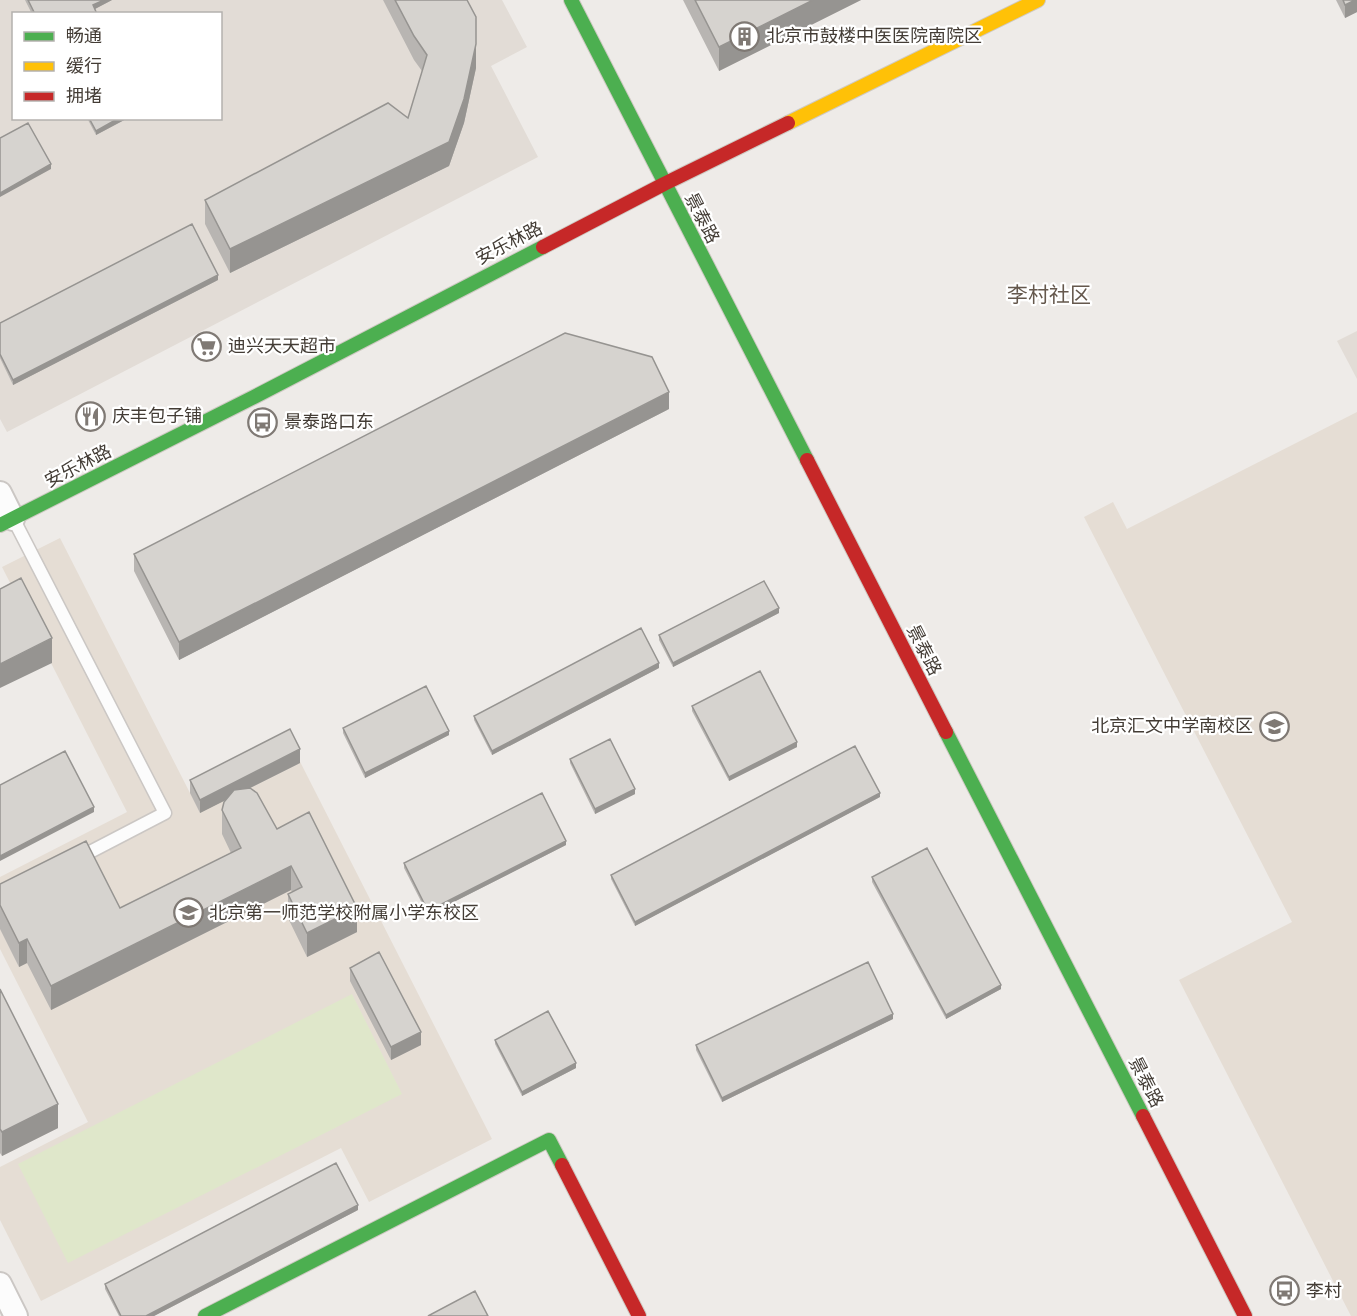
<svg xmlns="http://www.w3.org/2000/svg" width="1357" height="1316" viewBox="0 0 1357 1316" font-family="Helvetica,'Noto Sans SC',sans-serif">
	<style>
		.residential { fill: #e2dcd6; fill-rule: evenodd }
		.education { fill: #e5ddd4 }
		.green { fill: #dfe7ca }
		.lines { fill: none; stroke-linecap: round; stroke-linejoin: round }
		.lane-casing { stroke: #cbc7c4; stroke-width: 15 }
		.street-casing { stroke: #cbc7c4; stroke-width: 26 }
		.fast-casing { stroke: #cec9c2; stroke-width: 16 }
		.slow-casing { stroke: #cec9c2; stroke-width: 16 }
		.jam-casing { stroke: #cec9c2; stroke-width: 16 }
		.lane { stroke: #fcfcfc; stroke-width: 12 }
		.street { stroke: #fcfcfc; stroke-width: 22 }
		.fast { stroke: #4caf50; stroke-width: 14 }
		.slow { stroke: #ffc107; stroke-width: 14 }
		.jam { stroke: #c62828; stroke-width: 14 }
		.wall { fill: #b8b5b2 }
		.shaded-wall { fill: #969491 }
		.building { fill: #d6d3cf; stroke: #969491; stroke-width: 1.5 }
		.labels { text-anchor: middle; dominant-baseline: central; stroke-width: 4.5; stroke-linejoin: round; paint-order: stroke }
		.poi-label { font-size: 18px; fill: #433c35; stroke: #fff; text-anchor: start }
		.street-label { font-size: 18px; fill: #433c35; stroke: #fff }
		.quarter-label { font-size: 21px; fill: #65584d; stroke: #fff }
	</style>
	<rect width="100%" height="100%" fill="#eeebe8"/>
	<path class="residential" d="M0,0H502L527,47L491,66L538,157L7,432L0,419ZM14,14H220V118H14Z
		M1357,331V379L1337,341Z"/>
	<path class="education" d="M1357,412V1316H1351L1179,980L1292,922L1084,517L1113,502L1127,529Z
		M60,538L190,793L290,742L492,1139L369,1202L341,1148L41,1301L0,1220V1167L88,1122L0,949V877L127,812L2,567Z"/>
	<path class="green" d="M352,994L402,1094L68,1263L18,1164Z"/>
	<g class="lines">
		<defs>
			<path id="lane" d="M14,520L165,813L90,852"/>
			<path id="street" d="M0,493L13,519
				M0,1284L16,1316"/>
			<path id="fast" d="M571,0L807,460
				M0,525L254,397L543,247
				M946,732L1143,1116
				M205,1316L549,1140L562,1165"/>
			<path id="slow" d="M788,123L1038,0"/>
			<path id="jam" d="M543,247L664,184L788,123
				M807,460L946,732
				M1143,1116L1245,1316
				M562,1165L639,1316"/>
		</defs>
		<use href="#lane" class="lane-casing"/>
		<use href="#street" class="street-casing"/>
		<use href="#fast" class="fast-casing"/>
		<use href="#slow" class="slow-casing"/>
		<use href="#jam" class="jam-casing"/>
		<use href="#lane" class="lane"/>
		<use href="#street" class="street"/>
		<use href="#fast" class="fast"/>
		<use href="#slow" class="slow"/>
		<use href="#jam" class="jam"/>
	</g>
	<path class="wall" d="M25,0H112L95,9L97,14H32Z
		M383,0H467L476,68L464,123L449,166L230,273L205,224V200L408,118L422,71L414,60Z
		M683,0H861L719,71Z
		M1336,0H1357V12L1345,18Z
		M87,118H128L96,135Z
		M218,280L13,385L0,358V323Z
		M669,409L179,660L134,571V554Z
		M779,613L673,667L659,640V635Z
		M659,668L492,755L474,720V716Z
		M692,706L797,747L729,781L692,711Z
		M343,728L449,735L365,778L343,733Z
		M570,759L635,794L595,814L570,763Z
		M300,763L248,789L277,829L357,932L307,957L288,918V894L292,892L291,890L51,1010L27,963L19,967L0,929V884L120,908L231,853L222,834V810L225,800L200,813L190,793V780Z
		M880,797L635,926L611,879V875Z
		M566,845L428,915L404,868V863Z
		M872,877L1001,989L946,1019L872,882Z
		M350,968L421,1045L391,1060L350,981Z
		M0,989L58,1128L2,1156L0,1153Z
		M893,1019L722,1102L696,1050V1045Z
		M495,1040L576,1068L522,1096L495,1044Z
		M358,1210L154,1316H119L105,1289V1284Z"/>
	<path class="shaded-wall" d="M104,0H112L93,10V5Z
		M813,0H861L719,71V47Z
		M1355,0H1357V12L1345,18V5Z
		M476,44V68L464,123L449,166L230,273V249L449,142Z
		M119,118H128L96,135V131Z
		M51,164V169L0,197V193Z
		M218,275V280L13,385V380Z
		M669,392V409L179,660V642Z
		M779,608V613L673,667V663Z
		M52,638V663L0,688V664Z
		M659,663V668L492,755V751Z
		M449,731V735L365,778V773Z
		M797,742V747L729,781V777Z
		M300,749V763L200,813V800Z
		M635,789V794L595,814V809Z
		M880,793V797L635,926V922Z
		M94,807V812L0,861V856Z
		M566,841V845L428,915V911Z
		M291,866V890L51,1010V986Z
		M357,908V932L307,957V933Z
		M27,939V963L19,967V943Z
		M1001,985V989L946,1019V1015Z
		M893,1014V1019L722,1102V1098Z
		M421,1032V1045L391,1060V1047Z
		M576,1063V1068L522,1096V1092Z
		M58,1104V1128L2,1156V1132Z
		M358,1205V1210L154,1316H146Z"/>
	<path class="building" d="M28,0H104L93,5L97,14H35Z
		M395,0H467L476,17V44L464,99L449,142L230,249L205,200L388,103L408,118L427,55L414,36Z
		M695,0H813L719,47Z
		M1343,0H1355L1345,5Z
		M89,118H119L96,131Z
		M28,123L51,164L0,193V138Z
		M192,224L218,275L13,380L0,354V323Z
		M565,333L652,357L669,392L179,642L134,554Z
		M21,578L52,638L0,664V589Z
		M764,581L779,608L673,663L659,635Z
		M641,628L659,663L492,751L474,716Z
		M760,671L797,742L729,777L692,706Z
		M426,686L449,731L365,773L343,728Z
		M290,729L300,749L200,800L190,780Z
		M610,739L635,789L595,809L570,759Z
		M855,746L880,793L635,922L611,875Z
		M65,751L94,807L0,856V785Z
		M250,788L257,793L277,829L309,812L357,908L307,933L288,894L302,887L291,866L51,986L27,939L19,943L0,905V884L86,841L120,908L241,848L222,810L224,802L234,790Z
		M542,793L566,841L428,911L404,863Z
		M927,848L1001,985L946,1015L872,877Z
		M379,952L421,1032L391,1047L350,968Z
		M868,962L893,1014L722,1098L696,1045Z
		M0,989L58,1104L2,1132L0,1129Z
		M548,1011L576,1063L522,1092L495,1040Z
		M336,1163L358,1205L146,1316H121L105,1284Z
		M475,1291L488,1316H428Z"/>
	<defs>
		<symbol id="building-ring" viewBox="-11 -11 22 22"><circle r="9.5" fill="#fff" stroke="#7f7974" stroke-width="1.5"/><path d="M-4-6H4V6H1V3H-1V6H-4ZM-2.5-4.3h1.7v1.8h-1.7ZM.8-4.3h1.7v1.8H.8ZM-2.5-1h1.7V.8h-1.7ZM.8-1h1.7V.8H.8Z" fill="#7f7974"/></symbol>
		<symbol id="supermarket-ring" viewBox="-11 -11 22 22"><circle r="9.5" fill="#fff" stroke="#7f7974" stroke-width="1.5"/><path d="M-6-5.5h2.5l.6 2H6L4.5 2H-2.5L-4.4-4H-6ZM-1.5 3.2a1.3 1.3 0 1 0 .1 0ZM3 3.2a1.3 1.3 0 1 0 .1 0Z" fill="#7f7974"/></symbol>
		<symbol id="restaurant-ring" viewBox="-11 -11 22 22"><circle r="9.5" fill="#fff" stroke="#7f7974" stroke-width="1.5"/><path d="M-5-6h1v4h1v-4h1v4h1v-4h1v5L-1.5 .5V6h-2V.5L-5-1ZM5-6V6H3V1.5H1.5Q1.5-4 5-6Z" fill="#7f7974"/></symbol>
		<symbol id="bus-ring" viewBox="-11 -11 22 22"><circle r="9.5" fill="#fff" stroke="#7f7974" stroke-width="1.5"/><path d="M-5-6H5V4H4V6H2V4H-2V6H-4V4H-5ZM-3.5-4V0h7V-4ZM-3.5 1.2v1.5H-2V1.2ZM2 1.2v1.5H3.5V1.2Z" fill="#7f7974"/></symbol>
		<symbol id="school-ring" viewBox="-11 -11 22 22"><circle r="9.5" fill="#fff" stroke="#7f7974" stroke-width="1.5"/><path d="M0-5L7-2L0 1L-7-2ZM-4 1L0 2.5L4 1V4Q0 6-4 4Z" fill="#7f7974"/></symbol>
	</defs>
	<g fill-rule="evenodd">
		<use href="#building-ring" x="728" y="20" width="33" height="33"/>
		<use href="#supermarket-ring" x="190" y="330" width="33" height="33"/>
		<use href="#restaurant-ring" x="74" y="400" width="33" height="33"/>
		<use href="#bus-ring" x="246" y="406" width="33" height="33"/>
		<use href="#school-ring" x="1258" y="710" width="33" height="33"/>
		<use href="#school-ring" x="172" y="896" width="33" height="33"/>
		<use href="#bus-ring" x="1268" y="1274" width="33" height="33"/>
	</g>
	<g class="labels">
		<g class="poi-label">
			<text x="766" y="36">北京市鼓楼中医医院南院区</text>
			<text x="228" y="346">迪兴天天超市</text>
			<text x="112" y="416">庆丰包子铺</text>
			<text x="284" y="422">景泰路口东</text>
			<text x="1253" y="726" text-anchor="end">北京汇文中学南校区</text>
			<text x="209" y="913">北京第一师范学校附属小学东校区</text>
			<text x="1306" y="1291">李村</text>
		</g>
		<g class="street-label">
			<text transform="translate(702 218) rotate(63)">景泰路</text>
			<text transform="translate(509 243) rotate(-27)">安乐林路</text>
			<text transform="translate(78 466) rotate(-27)">安乐林路</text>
			<text transform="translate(924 650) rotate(63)">景泰路</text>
			<text transform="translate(1146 1082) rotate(63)">景泰路</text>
		</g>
		<g class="quarter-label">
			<text x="1049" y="294">李村社区</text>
		</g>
	</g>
	<rect x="12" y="12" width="210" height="108" fill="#ffffff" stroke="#b4b1ae" stroke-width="1.5"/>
	<rect x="24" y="32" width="30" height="9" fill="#4caf50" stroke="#b4b1ae" stroke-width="1.5"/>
	<text x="66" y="42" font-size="18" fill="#433c35">畅通</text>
	<rect x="24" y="62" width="30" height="9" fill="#ffc107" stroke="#b4b1ae" stroke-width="1.5"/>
	<text x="66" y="72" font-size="18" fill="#433c35">缓行</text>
	<rect x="24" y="92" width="30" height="9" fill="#c62828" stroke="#b4b1ae" stroke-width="1.5"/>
	<text x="66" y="102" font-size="18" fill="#433c35">拥堵</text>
</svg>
